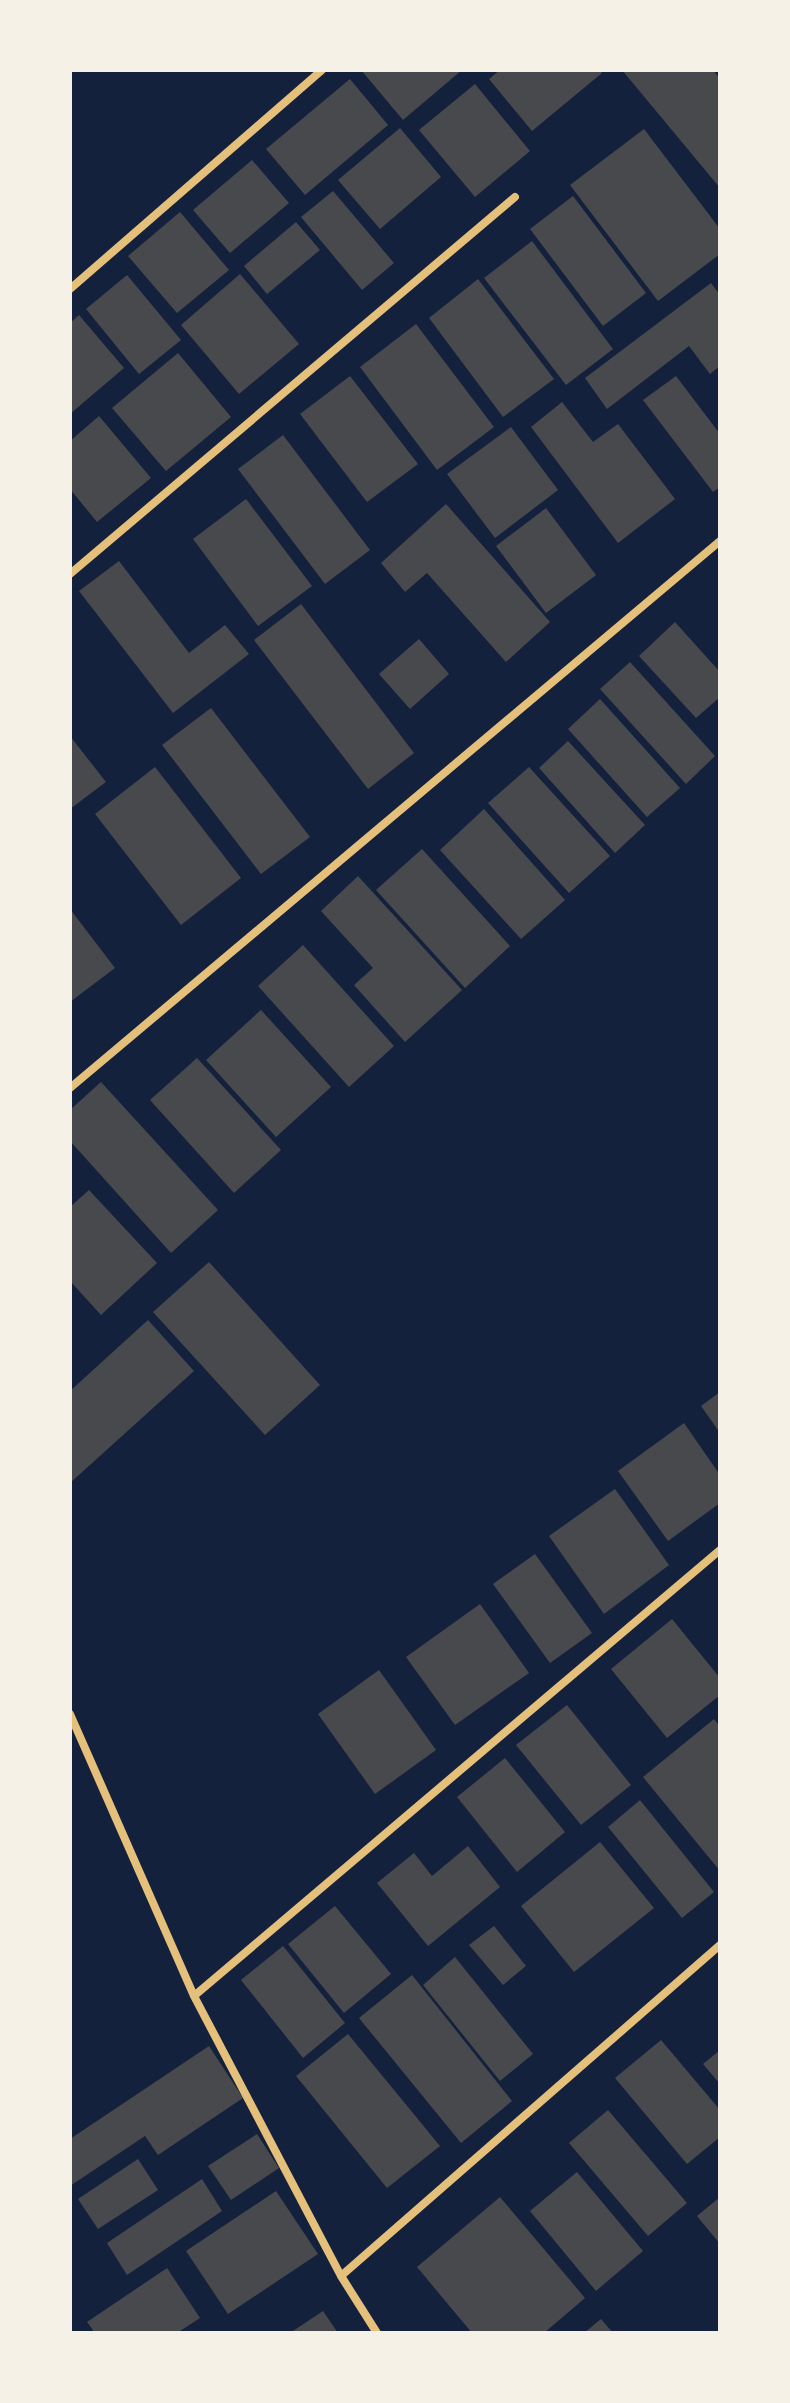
<svg xmlns="http://www.w3.org/2000/svg" width="790" height="2403" viewBox="0 0 790 2403" font-family="'Times New Roman',serif">
	<style>
		.building { fill: #48494c }
		.lines { fill: none; stroke-linecap: round; stroke-linejoin: round }
		.minor { stroke: #e5c07b; stroke-width: 8 }
	</style>
	<rect width="100%" height="100%" fill="#14213d"/>
	<path class="building" d="M361,70H462L403,120Z
		M500,70H599L602,73L532,131L489,79Z
		M622,70H713L720,79V188Z
		M350,79L388,125L305,195L266,149Z
		M475,84L530,151L475,197L419,130Z
		M400,128L441,177L380,229L338,180Z
		M644,129L720,229V254L658,301L570,185Z
		M252,160L289,203L230,253L193,210Z
		M333,191L394,263L362,290L301,217Z
		M573,196L646,293L603,326L530,229Z
		M180,212L229,270L177,313L128,256Z
		M296,222L320,250L267,294L244,266Z
		M532,241L613,349L566,385L484,278Z
		M240,274L299,344L239,394L181,325Z
		M127,275L181,340L139,374L86,309Z
		M478,279L554,379L503,417L429,318Z
		M711,283L720,295V366L710,374L689,346L607,409L585,378Z
		M79,315L124,368L70,414V323Z
		M416,324L494,427L437,470L360,367Z
		M178,353L231,417L166,471L112,408Z
		M350,376L418,464L367,502L300,414Z
		M676,376L720,434V487L713,492L643,400Z
		M562,402L593,442L618,424L675,499L618,543L531,427Z
		M99,416L151,478L97,522L70,489V441Z
		M511,427L558,490L495,538L447,474Z
		M283,435L370,550L325,584L238,469Z
		M246,499L312,586L258,626L193,539Z
		M446,504L550,622L506,662L427,573L405,592L381,563Z
		M546,508L596,575L546,613L496,546Z
		M119,561L189,653L225,625L249,654L173,713L79,591Z
		M301,604L414,753L368,789L254,640Z
		M675,622L720,672V697L696,718L639,656Z
		M419,639L449,674L410,709L379,674Z
		M630,662L715,756L686,784L600,689Z
		M600,699L680,788L647,817L568,729Z
		M211,708L310,837L261,874L162,745Z
		M70,736L106,782L70,809Z
		M568,741L645,825L615,853L539,768Z
		M155,767L241,878L181,925L95,814Z
		M529,767L610,856L569,893L488,803Z
		M484,809L565,900L521,939L440,850Z
		M422,849L510,946L465,988L376,890Z
		M358,876L462,990L405,1042L354,985L373,968L321,911Z
		M70,909L115,968L70,1002Z
		M303,945L394,1046L349,1087L258,986Z
		M261,1010L331,1087L276,1137L206,1060Z
		M197,1058L281,1150L234,1193L150,1100Z
		M101,1082L218,1210L171,1253L70,1141V1110Z
		M89,1190L157,1263L101,1315L70,1281V1207Z
		M209,1262L320,1385L265,1435L153,1312Z
		M148,1320L194,1371L70,1483V1391Z
		M720,1392V1433L701,1406Z
		M684,1423L720,1475V1503L668,1541L618,1471Z
		M615,1489L669,1565L604,1614L549,1536Z
		M535,1554L592,1633L550,1663L493,1584Z
		M480,1604L529,1673L455,1725L406,1657Z
		M672,1619L720,1678V1695L667,1738L611,1669Z
		M379,1670L436,1750L375,1794L318,1714Z
		M567,1705L631,1785L581,1825L516,1745Z
		M714,1719L720,1727V1871L643,1777Z
		M505,1758L565,1832L517,1872L457,1797Z
		M640,1800L714,1892L682,1918L608,1827Z
		M600,1842L654,1908L574,1972L521,1906Z
		M468,1846L500,1887L428,1946L377,1883L414,1853L432,1876Z
		M335,1906L391,1974L344,2013L288,1944Z
		M494,1926L526,1966L503,1985L469,1945Z
		M283,1946L345,2023L303,2058L241,1980Z
		M455,1957L533,2054L500,2081L423,1985Z
		M412,1975L512,2101L461,2143L359,2018Z
		M348,2034L440,2146L387,2188L296,2076Z
		M661,2040L720,2110V2137L687,2164L615,2078Z
		M209,2046L243,2098L158,2155L145,2136L70,2186V2139Z
		M720,2050V2084L703,2064Z
		M608,2110L687,2203L648,2236L569,2143Z
		M257,2134L279,2168L231,2200L208,2166Z
		M138,2159L158,2190L98,2229L78,2199Z
		M577,2172L643,2251L596,2291L530,2211Z
		M202,2179L222,2211L127,2275L107,2243Z
		M276,2191L318,2254L228,2314L186,2251Z
		M500,2197L585,2298L544,2333H472L417,2267Z
		M720,2197V2244L697,2216Z
		M167,2268L200,2318L177,2333H95L87,2322Z
		M323,2311L338,2333H290Z
		M601,2319L613,2333H584Z"/>
	<g class="lines">
		<path class="minor" d="M70,289L322,70
			M70,574L515,197
			M70,1088L720,541
			M70,1714L194,1996L341,2276L377,2333
			M194,1996L720,1550
			M341,2276L720,1945"/>
	</g>
	<rect width="790" height="2403" fill="none" stroke="#f6f1e7" stroke-width="144"/>
</svg>
